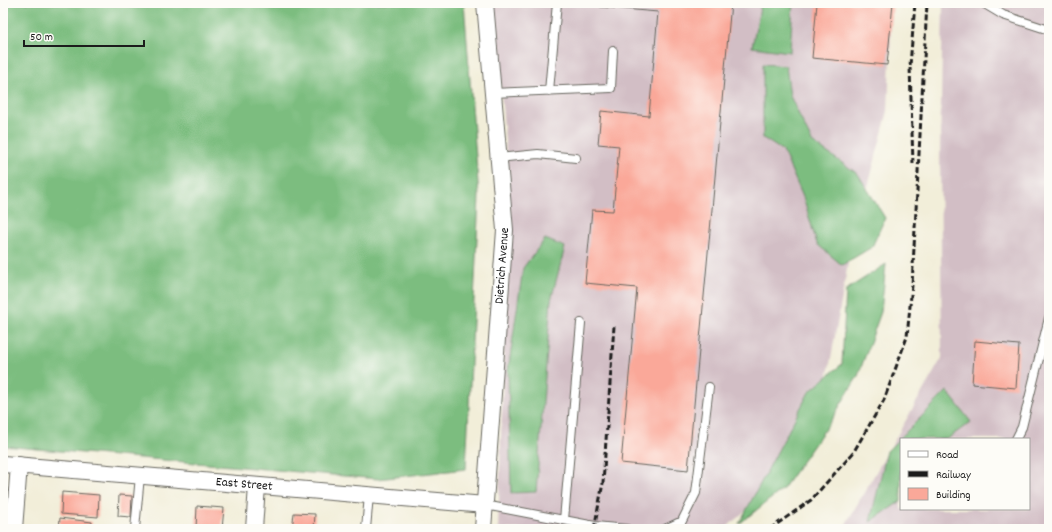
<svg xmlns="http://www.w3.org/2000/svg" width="1052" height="532" viewBox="0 0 1052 532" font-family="Dekko,sans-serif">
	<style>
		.industrial { fill: #d2bec5; fill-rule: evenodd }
		.forest { fill: #7cbd7f; stroke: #4c6c4e }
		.building { fill: #faa899 }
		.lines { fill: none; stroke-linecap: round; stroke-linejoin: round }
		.lane-casing { stroke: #67665e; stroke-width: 10 }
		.street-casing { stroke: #67665e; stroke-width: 18 }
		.lane { stroke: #fff; stroke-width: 8 }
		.street { stroke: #fff; stroke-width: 16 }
		.rail { stroke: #1c1c1c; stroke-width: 3; stroke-dasharray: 6 3; stroke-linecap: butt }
		.labels { text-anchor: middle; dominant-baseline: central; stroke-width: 3.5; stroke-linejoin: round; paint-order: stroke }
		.street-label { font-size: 13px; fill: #1c1c1c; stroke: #fdfcf7 }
	</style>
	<rect width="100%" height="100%" fill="#fdfcf7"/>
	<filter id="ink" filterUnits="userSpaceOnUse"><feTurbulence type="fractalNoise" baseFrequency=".025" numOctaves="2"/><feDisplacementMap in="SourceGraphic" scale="8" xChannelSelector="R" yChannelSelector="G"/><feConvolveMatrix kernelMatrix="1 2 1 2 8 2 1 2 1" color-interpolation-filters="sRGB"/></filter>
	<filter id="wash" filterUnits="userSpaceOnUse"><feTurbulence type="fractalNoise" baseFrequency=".012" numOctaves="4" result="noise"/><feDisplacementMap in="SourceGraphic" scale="16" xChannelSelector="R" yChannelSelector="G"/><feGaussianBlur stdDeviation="0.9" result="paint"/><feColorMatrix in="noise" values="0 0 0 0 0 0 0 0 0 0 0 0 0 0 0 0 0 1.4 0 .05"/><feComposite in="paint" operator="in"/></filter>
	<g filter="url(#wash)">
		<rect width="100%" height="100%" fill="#f2eed9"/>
		<path class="industrial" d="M494,3H892L888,111L849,258L827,380L746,510L725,529H498L509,192Z
			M943,3H1049V529H843L942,358L940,151ZM901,439H1029V509H901Z"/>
		<path class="forest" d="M16,3H464L479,196L466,469L378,479L3,446V6Z
			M761,3H793L790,52L752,47Z
			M763,64L786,66L790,96L812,142L858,174L885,218L872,247L842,265L817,244L803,197L783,151L763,138Z
			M545,239L565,247L551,300L536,492L511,493L508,371L523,268Z
			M886,264L881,312L858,376L830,422L783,489L739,524L809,392L842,364L846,290Z
			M947,391L971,422L947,439H901V501L870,522L887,451Z"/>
		<g id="blocks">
			<path class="building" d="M600,3H731L688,470L621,463L637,288L585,283L592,210L613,211L619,146L598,144L601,111L649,116L658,12L600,7Z
				M817,3H893L887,65L812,58Z
				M975,341L1019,345L1016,388L972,384Z
				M62,492L99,495L98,517L61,514Z
				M119,495L132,496L131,517L118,516Z
				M197,506L224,508L222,529H196Z
				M294,513L315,514L314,529H292Z
				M60,518L92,522L91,529H59Z"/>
		</g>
	</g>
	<g filter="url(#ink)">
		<use href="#blocks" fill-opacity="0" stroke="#67665e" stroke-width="1"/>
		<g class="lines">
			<defs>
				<path id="lane" d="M983,3L1003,15L1049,30
					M549,91L557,3
					M493,93L611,88L613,51
					M499,158L538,154L576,158
					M1016,439L1022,427L1049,318
					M485,505L595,526L627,529
					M564,520L581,323
					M135,529L140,476
					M366,529L369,495
					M665,529L682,521L696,493L709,387"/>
				<g id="street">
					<path id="s1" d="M3,464L485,505"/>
					<path d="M14,529L19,465"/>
					<path d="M254,529L257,486"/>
					<path id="s2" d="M483,529L505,230L485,3"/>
				</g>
			</defs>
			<use href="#lane" class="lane-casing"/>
			<use href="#street" class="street-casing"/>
			<use href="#lane" class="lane"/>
			<use href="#street" class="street"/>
			<path class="rail" d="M913,164L910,66L915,3
				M594,529L603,483L614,326
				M770,529L811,500L853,453L884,400L907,337L912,285L927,3"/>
		</g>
	</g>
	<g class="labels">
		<g class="street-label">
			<text stroke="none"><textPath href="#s2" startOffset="264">Dietrich Avenue</textPath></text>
			<text stroke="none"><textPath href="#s1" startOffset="242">East Street</textPath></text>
		</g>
	</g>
	<rect width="1052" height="532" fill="none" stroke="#fdfcf7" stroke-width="16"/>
	<rect x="900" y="438" width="130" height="72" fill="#fdfcf7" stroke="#a3a29f"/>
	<rect x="908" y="451" width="20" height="6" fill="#ffffff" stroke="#a3a29f"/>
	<text x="936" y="458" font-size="12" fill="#1c1c1c">Road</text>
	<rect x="908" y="471" width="20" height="6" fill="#1c1c1c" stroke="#a3a29f"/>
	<text x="936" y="478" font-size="12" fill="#1c1c1c">Railway</text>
	<rect x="908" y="488" width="20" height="12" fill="#faa899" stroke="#a3a29f"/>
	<text x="936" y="498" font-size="12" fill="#1c1c1c">Building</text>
	<path d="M24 40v6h120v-6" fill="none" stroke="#1c1c1c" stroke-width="2"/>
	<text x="30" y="40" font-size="12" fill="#1c1c1c" stroke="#fdfcf7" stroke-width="3" paint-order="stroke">50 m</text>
</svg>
